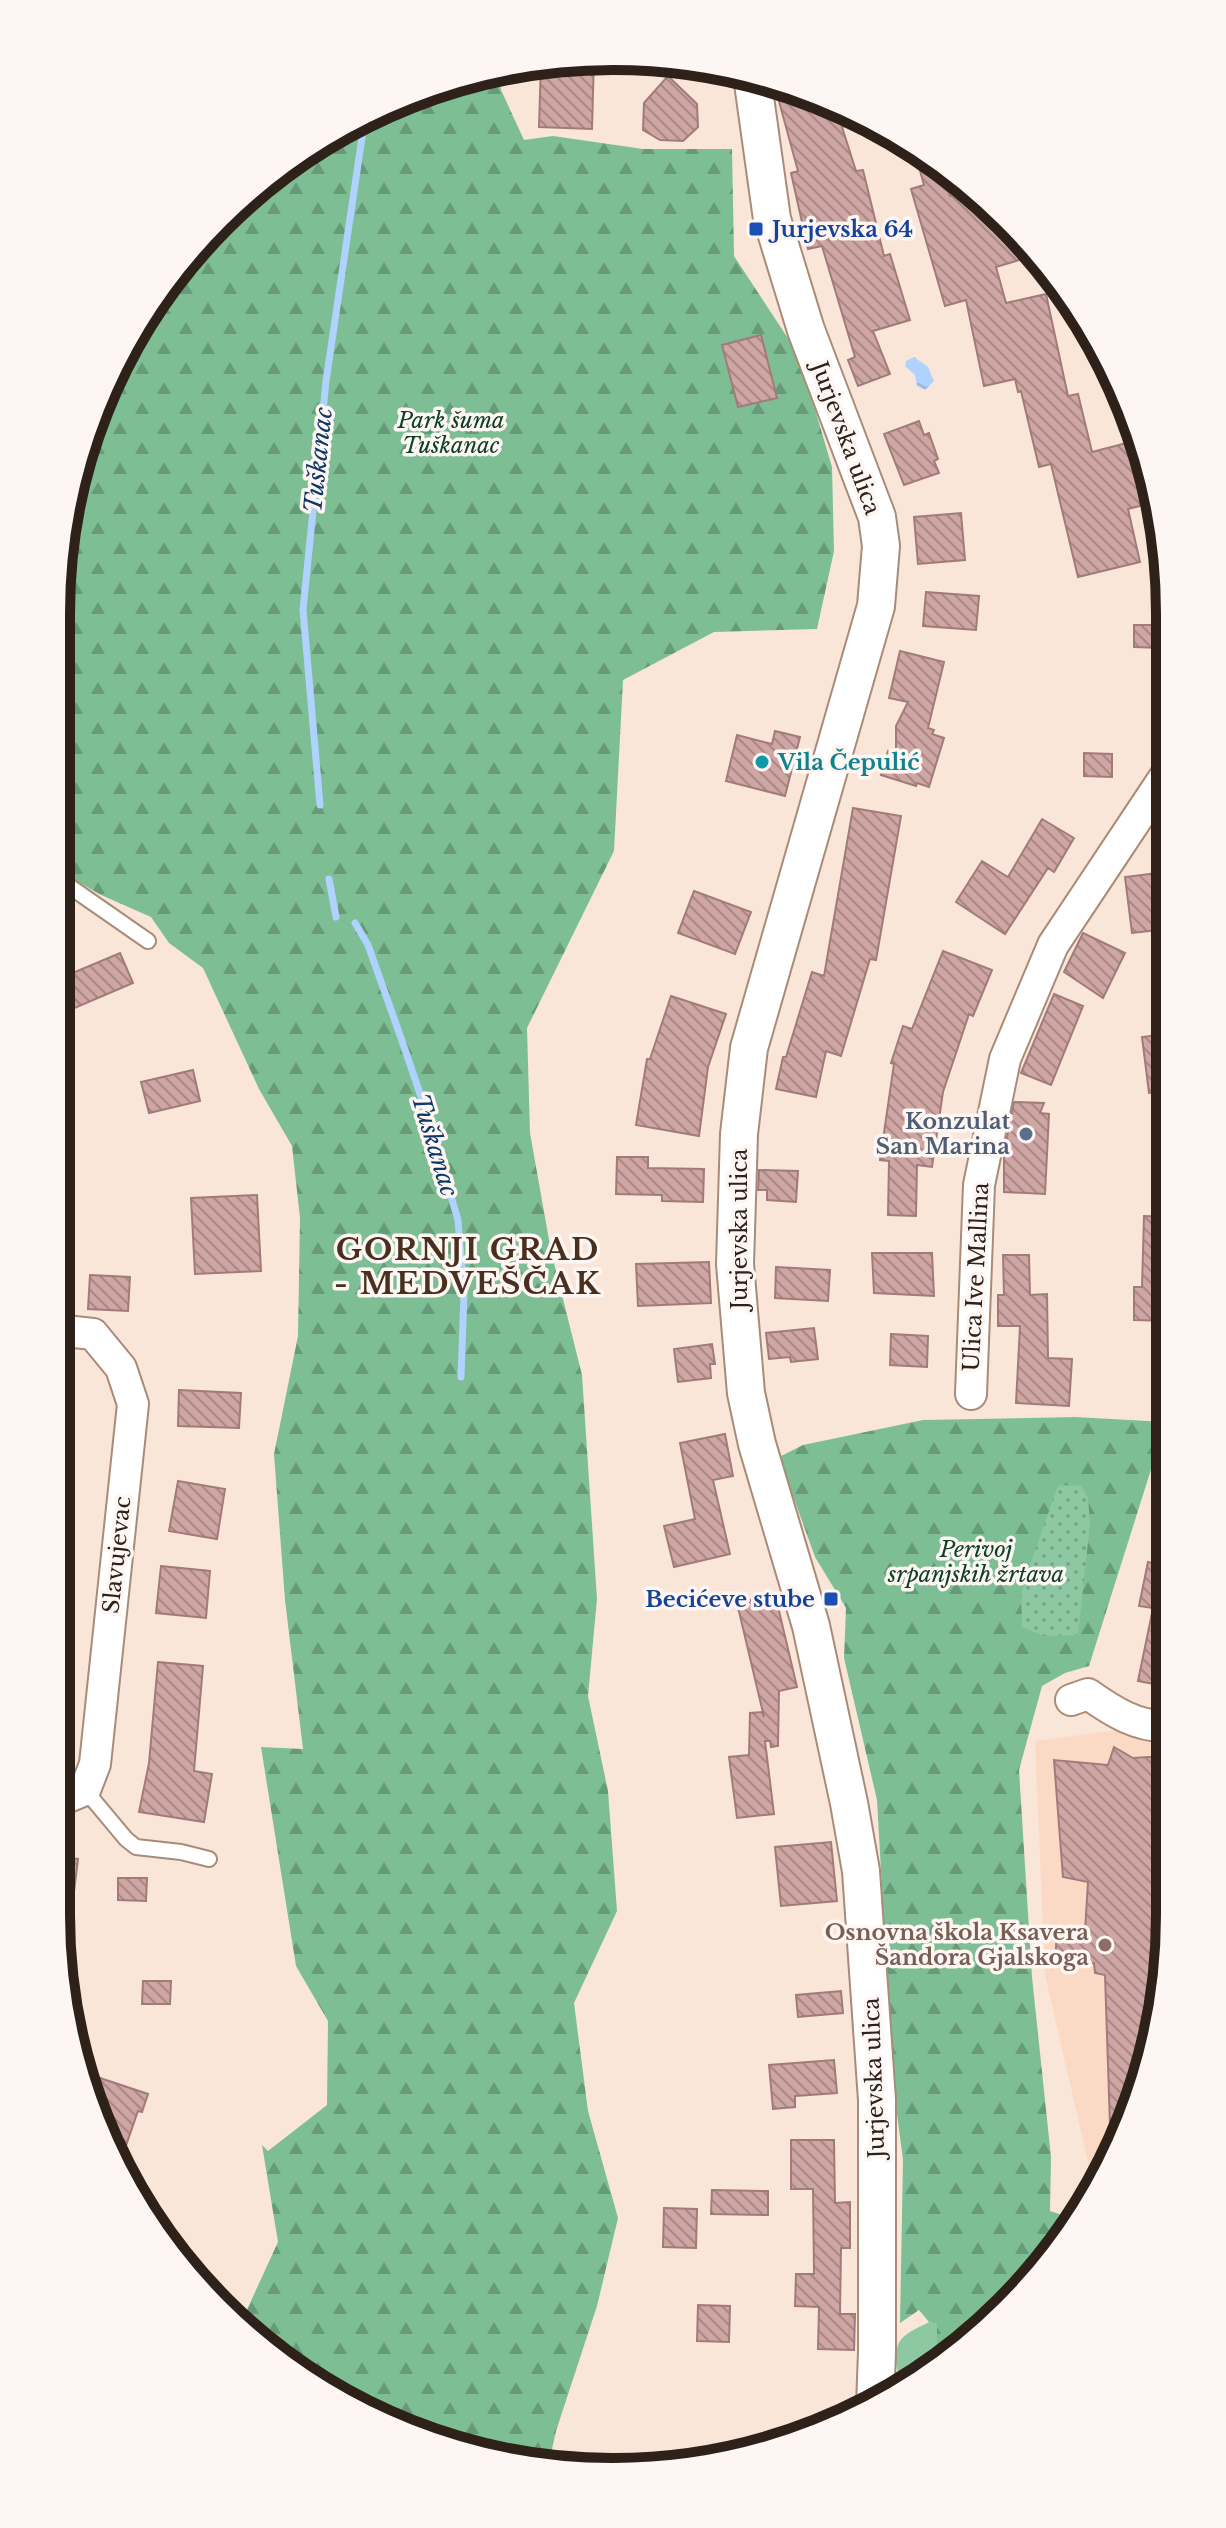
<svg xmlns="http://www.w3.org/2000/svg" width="1226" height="2528" viewBox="0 0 1226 2528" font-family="'Libre Baskerville',serif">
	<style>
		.built { fill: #fadac5 }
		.green { fill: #8ec8a2 }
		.forest { fill: url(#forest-firs) }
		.park { fill: url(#park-dots) }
		.water { fill: url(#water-ripples) }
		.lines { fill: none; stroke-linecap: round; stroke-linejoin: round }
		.stream { stroke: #b0d2fe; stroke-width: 7 }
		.building { fill: url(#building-back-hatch); stroke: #a17b7a; stroke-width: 2 }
		.service-casing { stroke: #a98b77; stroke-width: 18 }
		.minor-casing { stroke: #a98b77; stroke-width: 34 }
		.tertiary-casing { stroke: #a98b77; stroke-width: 40 }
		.service { stroke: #fff; stroke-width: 14 }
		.minor { stroke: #fff; stroke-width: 30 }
		.tertiary { stroke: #fff; stroke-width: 36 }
		.transit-dot { fill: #1a4fb4; stroke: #fdf6f2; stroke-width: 3 }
		.culture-dot { fill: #0f9aa8; stroke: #fdf6f2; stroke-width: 3 }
		.service-dot { fill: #5c6f8a; stroke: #fdf6f2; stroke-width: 3 }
		.education-dot { fill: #8d6e63; stroke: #fdf6f2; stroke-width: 3 }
		.labels { text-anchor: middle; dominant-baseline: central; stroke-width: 7; stroke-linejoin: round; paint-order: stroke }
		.transit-label { font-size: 22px; font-weight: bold; fill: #164399; stroke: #fdf6f2; text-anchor: start }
		.park-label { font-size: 22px; font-style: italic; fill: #0d4025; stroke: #fdf6f2 }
		.street-label { font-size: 22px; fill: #2d2119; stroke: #fdf6f2 }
		.culture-label { font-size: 22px; font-weight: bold; fill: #0d838f; stroke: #fdf6f2; text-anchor: start }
		.service-label { font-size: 22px; font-weight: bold; fill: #4e5e75; stroke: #fdf6f2; text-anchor: end }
		.education-label { font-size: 22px; font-weight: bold; fill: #785e54; stroke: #fdf6f2; text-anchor: end }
		.water-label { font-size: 24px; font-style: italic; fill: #0f3869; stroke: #fdf6f2 }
		.district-label { font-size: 30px; font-weight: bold; letter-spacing: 2px; fill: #49301e; stroke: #fdf6f2 }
		.rim { fill: none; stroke: #2d2119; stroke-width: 10 }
	</style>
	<defs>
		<pattern id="forest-firs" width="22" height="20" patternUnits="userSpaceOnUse" patternTransform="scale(2)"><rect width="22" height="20" fill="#7dbe94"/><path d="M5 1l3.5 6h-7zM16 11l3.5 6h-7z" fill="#679a78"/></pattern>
		<pattern id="park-dots" width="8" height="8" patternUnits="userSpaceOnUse" patternTransform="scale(2)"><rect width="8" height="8" fill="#8ec8a2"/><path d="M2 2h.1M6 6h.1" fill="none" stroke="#74a283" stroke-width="1.8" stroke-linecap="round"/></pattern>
		<pattern id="water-ripples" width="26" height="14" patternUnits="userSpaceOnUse" patternTransform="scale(2)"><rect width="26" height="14" fill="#b0d2fe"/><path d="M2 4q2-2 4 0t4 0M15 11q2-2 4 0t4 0" fill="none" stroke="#98b4d9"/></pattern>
		<pattern id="building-back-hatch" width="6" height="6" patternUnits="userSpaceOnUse" patternTransform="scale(2)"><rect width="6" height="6" fill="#cea6a4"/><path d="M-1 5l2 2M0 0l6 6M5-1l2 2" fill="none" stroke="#a88785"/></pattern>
	</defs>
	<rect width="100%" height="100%" fill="#fae6d9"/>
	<path class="built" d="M1169,1723L1170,1915L1159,2024L1127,2129L1093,2184L1045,1975L1035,1741Z"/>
	<path class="green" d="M929,2322L937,2324L939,2328L937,2366L904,2387C897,2376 892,2353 900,2341C906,2332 920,2327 929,2322Z"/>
	<path class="forest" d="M498,69L501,90L524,140L553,136L643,149H732L734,256L799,355L832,467L834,551L817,629L714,632L623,680L614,851L527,1028L530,1133L551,1251L582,1375L597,1599L588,1696L608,1791L617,1911L574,2003L588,2111L618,2218L597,2306L556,2431L549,2463L504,2461L334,2397L239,2327L278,2242L262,2145L268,2151L327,2105L328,2021L296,1966L261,1747L303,1749L285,1600L274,1454L298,1336L300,1218L292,1146L259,1089L203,968L169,943L151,917L101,895L56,869V613L67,504L99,399L150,303L219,219L304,150L400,98Z
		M1075,1417L1166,1422L1089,1666L1065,1673L1042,1686L1019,1770L1032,1977L1051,2157L1050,2211L1072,2218L1031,2283L952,2357L937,2366V2324L929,2322L919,2310L900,2323L903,2160L893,2083L877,1800L844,1658L846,1608L815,1557L779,1457L803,1445L923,1420Z"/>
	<path class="park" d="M1067,1485L1081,1486L1088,1498L1090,1523L1078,1635L1044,1636L1022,1627L1021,1597L1026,1576L1058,1486Z"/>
	<path class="water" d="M914,357L928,367L934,381L925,390L917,386L915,375L905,366L906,361Z"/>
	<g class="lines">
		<path class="stream" d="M320,805L303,610L326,381L365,117
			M329,879L336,917
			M355,923L368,945L401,1038L428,1117L458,1220L464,1293L461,1377"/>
	</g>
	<path class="building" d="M594,58L592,129L539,127L541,63Z
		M668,76L697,104L698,127L683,141L660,140L643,130L644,103Z
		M774,83L827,99L864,120L842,127L856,171L863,170L884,256L890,254L910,320L873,331L890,374L858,386L848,360L855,357L822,246L808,249L791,173L798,171Z
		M914,149L940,164L950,196L971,190L1036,255L996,267L1006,303L1046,294L1068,396L1078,394L1092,452L1138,440L1155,502L1128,509L1140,562L1078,577L1051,464L1039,467L1021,391L1018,392L1015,379L984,386L966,300L945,306L911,189L924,185Z
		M761,335L777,398L738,407L722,345Z
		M919,421L924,435L929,433L938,459L934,461L939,473L904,485L884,434Z
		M961,513L965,560L918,564L914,517Z
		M926,592L979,596L976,630L923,626Z
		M1134,625H1162V648L1134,647Z
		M900,651L944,662L928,728L934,730L932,734L944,738L929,787L917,783L916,786L881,775L888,751L896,754V726L908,702L889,698Z
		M775,731L800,737L785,796L726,781L737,735L772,744Z
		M1084,753L1112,754V777L1084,776Z
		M853,808L901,816L876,960L870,959L841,1056L826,1051L816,1097L776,1089L783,1057H786L812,972L824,976Z
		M1042,819L1074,838L1054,872L1048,868L1005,934L956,902L982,861L1008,877Z
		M1166,872L1167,929L1132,933L1125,877Z
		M694,891L751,912L735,954L678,933Z
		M1083,933L1125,953L1103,998L1064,972Z
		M943,951L992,970L973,1016L969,1014L943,1092L932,1167L917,1165L916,1216L888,1215L889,1161L880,1160L894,1064L891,1063L903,1026L912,1029Z
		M120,953L133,983L63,1013L56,995V980Z
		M1054,994L1083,1006L1051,1085L1021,1073Z
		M671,996L726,1014L708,1067L699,1136L636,1125L647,1059H650Z
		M1167,1034V1091L1149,1093L1142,1037Z
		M193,1070L200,1101L149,1113L141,1082Z
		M1014,1102L1044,1103L1040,1113L1049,1114L1045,1194L1004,1192V1152Z
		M617,1157H648V1168L704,1169L703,1202L662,1201V1195L616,1194Z
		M759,1170L798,1171L796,1202L767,1200V1190H758Z
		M257,1195L261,1271L195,1274L191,1198Z
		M1144,1216L1168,1217V1321L1134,1320V1287H1142Z
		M872,1253H932L934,1296L874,1293Z
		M1003,1255H1029L1030,1295L1047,1294L1048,1358L1072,1359L1069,1406L1016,1403L1020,1326H998V1295H1004Z
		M709,1262L711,1303L638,1306L636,1264Z
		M776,1267L830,1270L828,1301L775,1298Z
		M90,1275L130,1277L128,1311L88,1309Z
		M814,1328L818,1359L791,1362L790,1357L769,1359L766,1333Z
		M891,1334L928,1336L927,1367L890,1365Z
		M712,1344L715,1364H710L711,1378L678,1382L674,1349Z
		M179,1390L241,1393L239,1428L178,1426Z
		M725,1434L733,1476L713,1480L730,1554L674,1567L664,1526L695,1519L680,1443Z
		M178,1481L225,1489L217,1539L169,1531Z
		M1148,1562L1169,1566V1687L1138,1681L1153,1608L1139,1606Z
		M161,1566L210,1571L206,1618L156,1613Z
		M775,1594L797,1687L779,1691L778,1746L771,1747L770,1741H765L774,1814L737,1818L729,1757L749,1755L750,1713L762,1712L764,1717L737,1603Z
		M158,1662L203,1666L194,1771L212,1774L204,1822L139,1812L149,1763Z
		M1114,1747L1133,1758L1164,1756L1160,1818L1170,1819V1915L1159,2024L1127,2129L1111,2155L1105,1975L1095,1973L1094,1963L1055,1966L1057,1928L1085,1931L1088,1882L1063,1877L1054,1760L1108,1765Z
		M831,1842L837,1901L781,1906L775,1847Z
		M56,1857L78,1859L69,1933H59L56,1915Z
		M118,1878H147L146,1901L118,1900Z
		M143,1981H171L170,2004H142Z
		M841,1991L843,2013L798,2017L796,1995Z
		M834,2060L837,2093L795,2096V2107L773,2109L769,2065Z
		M82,2072L148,2094L142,2112L138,2111L121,2160L86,2094Z
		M791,2140H834L835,2203L850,2202V2248H841L840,2314H855L854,2350L818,2349L819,2307L795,2306L796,2274H814L813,2189H791Z
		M712,2190L768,2191V2215L711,2214Z
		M664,2208L697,2209L696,2248L663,2247Z
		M698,2305L730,2306L729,2342L697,2341Z"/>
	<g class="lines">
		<defs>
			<path id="service" d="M56,877L148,941
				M85,1790L126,1839L136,1847L181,1852L209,1859"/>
			<path id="minor" d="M971,1394L979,1185L1005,1059L1053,945L1166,775
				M1071,1700L1088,1694C1112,1711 1138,1728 1169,1726
				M56,1802L85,1790L95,1764L133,1404L121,1368L93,1334L56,1330"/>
			<path id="tertiary" d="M752,76L772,219L806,330L877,517L881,546L876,606L749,1048L739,1134L735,1264L746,1393L757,1444L811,1626L849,1803L861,1871L877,2100V2352L875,2405"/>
		</defs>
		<use href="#service" class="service-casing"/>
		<use href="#minor" class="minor-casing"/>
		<use href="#tertiary" class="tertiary-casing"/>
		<use href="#service" class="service"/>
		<use href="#minor" class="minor"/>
		<use href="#tertiary" class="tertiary"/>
	</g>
	<g class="transit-dot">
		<rect x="748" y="221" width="16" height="16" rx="4"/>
		<rect x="823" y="1591" width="16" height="16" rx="4"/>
	</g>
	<circle class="culture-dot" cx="762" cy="762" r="8"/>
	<circle class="service-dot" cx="1026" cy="1134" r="8"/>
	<circle class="education-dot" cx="1105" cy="1945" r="8"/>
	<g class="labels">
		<g class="transit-label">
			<text x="772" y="229">Jurjevska 64</text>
			<text x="815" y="1599" text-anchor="end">Becićeve stube</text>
		</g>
		<g class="park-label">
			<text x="451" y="420">Park šuma<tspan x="451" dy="25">Tuškanac</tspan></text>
			<text x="976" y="1549">Perivoj<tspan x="976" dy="25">srpanjskih žrtava</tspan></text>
		</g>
		<g class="street-label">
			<text transform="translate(846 438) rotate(70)">Jurjevska ulica</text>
			<text transform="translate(739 1229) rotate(-90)">Jurjevska ulica</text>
			<text transform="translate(976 1277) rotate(-87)">Ulica Ive Mallina</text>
			<text transform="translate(117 1555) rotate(-84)">Slavujevac</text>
			<text transform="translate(874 2078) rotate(-92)">Jurjevska ulica</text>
		</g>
		<g class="culture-label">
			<text x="778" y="762">Vila Čepulić</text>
		</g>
		<g class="service-label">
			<text x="1010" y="1121">Konzulat<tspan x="1010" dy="25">San Marina</tspan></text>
		</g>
		<g class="education-label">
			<text x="1089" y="1932">Osnovna škola Ksavera<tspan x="1089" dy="25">Šandora Gjalskoga</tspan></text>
		</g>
		<g class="water-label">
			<text transform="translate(318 460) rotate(-84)">Tuškanac</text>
			<text transform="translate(435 1145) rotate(73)">Tuškanac</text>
		</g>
		<g class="district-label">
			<text x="468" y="1249">GORNJI GRAD<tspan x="468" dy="34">- MEDVEŠČAK</tspan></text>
		</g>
	</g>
	<path d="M0 0H1226V2528H0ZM613 70H613A543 543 0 0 1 1156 613V1915A543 543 0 0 1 613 2458H613A543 543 0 0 1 70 1915V613A543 543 0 0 1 613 70Z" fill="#fdf6f2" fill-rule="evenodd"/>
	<path class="rim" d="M613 70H613A543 543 0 0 1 1156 613V1915A543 543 0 0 1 613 2458H613A543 543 0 0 1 70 1915V613A543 543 0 0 1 613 70Z"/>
</svg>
